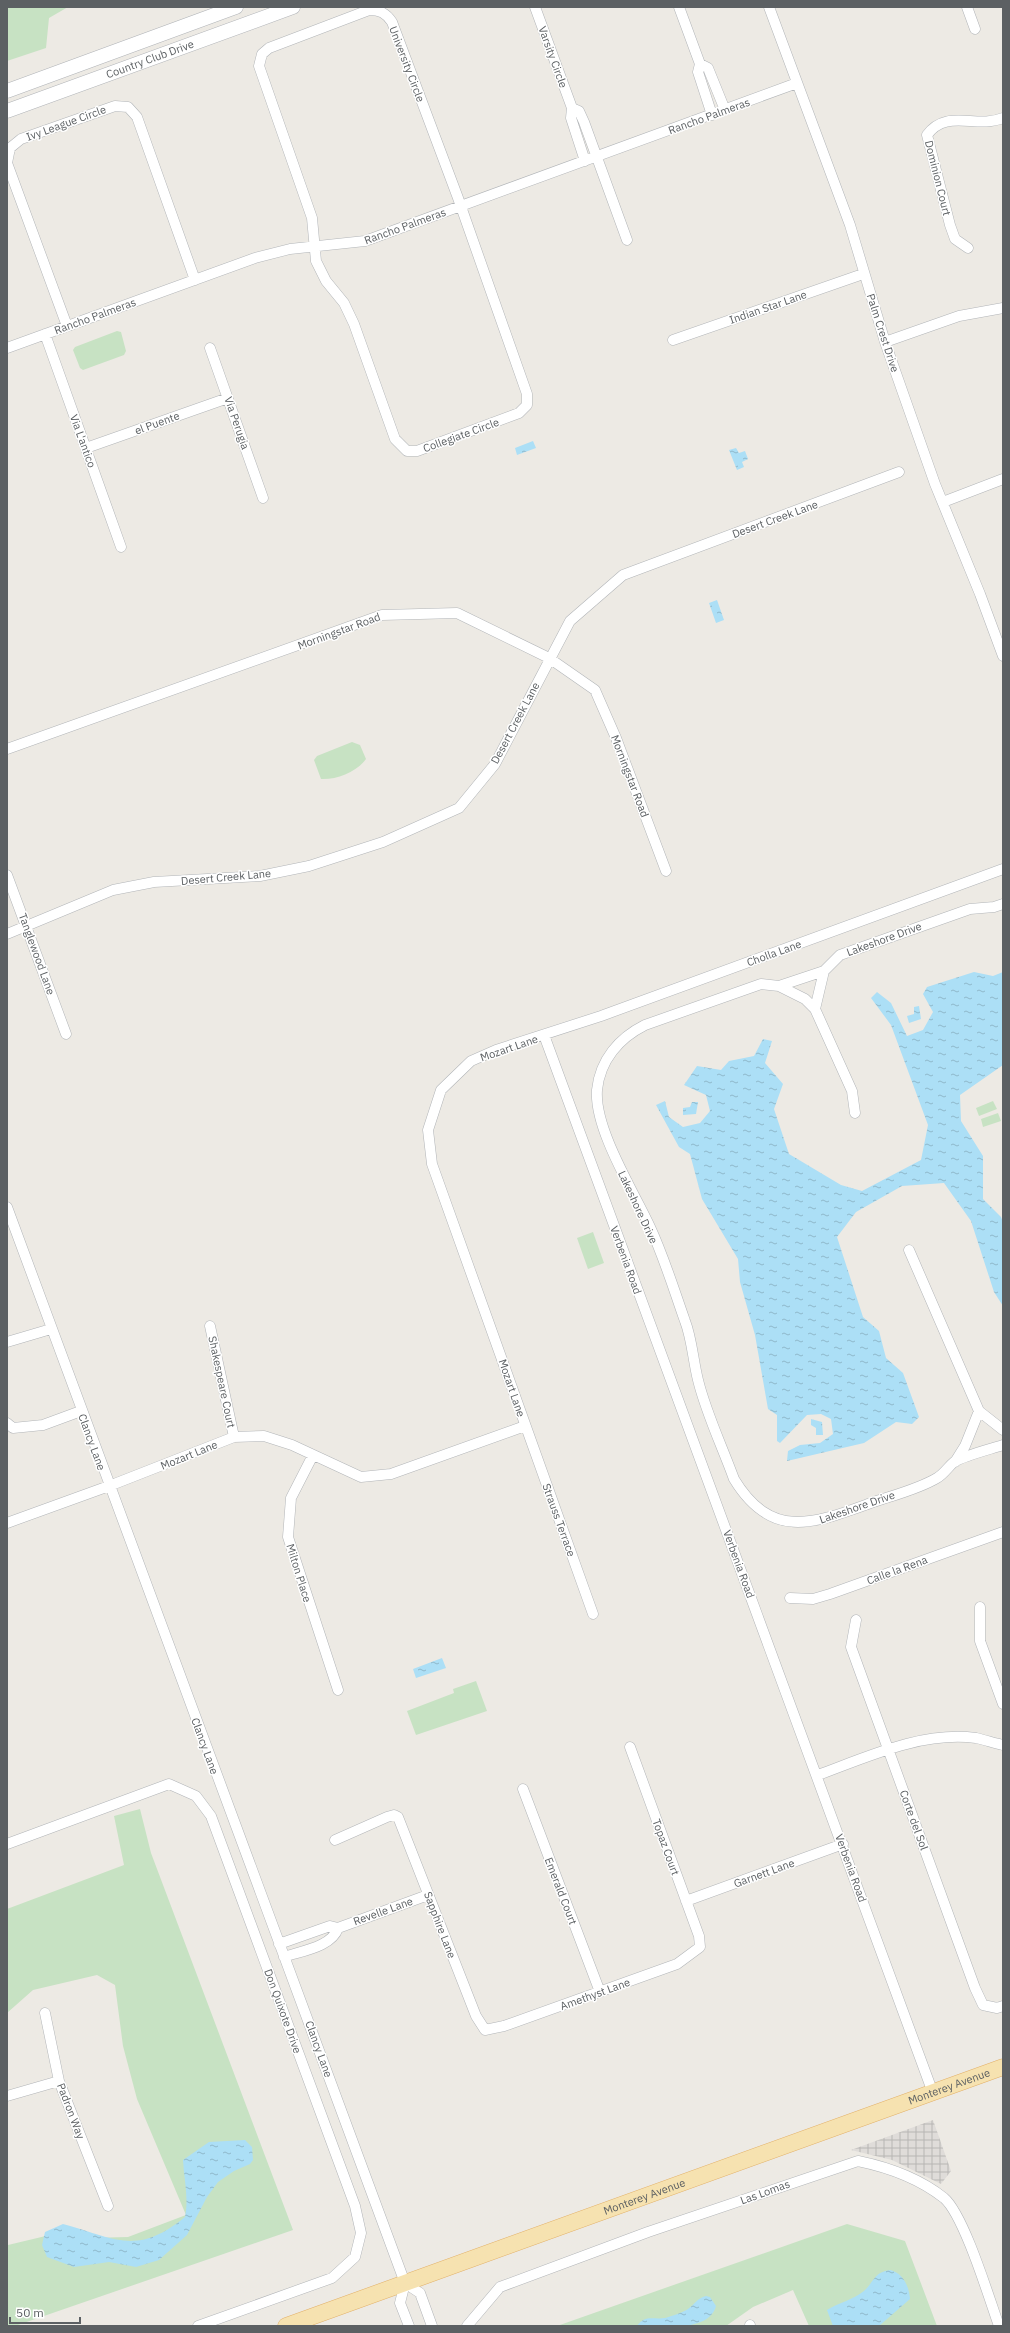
<svg xmlns="http://www.w3.org/2000/svg" width="1010" height="2333" viewBox="0 0 1010 2333" font-family="'IBM Plex Sans',sans-serif">
	<style>
		.industrial { fill: url(#industrial-grid) }
		.grass { fill: #c7e2c3 }
		.water { fill: url(#water-ripples) }
		.lines { fill: none; stroke-linecap: round; stroke-linejoin: round }
		.minor-casing { stroke: #b2b5b8; stroke-width: 11 }
		.secondary-casing { stroke: #b1b4b8; stroke-width: 15 }
		.primary-casing { stroke: #e2b068; stroke-width: 17 }
		.minor { stroke: #fff; stroke-width: 10 }
		.secondary { stroke: #fff; stroke-width: 14 }
		.primary { stroke: #f6e2b0; stroke-width: 16 }
		.labels { text-anchor: middle; dominant-baseline: central; stroke-width: 3; stroke-linejoin: round; paint-order: stroke }
		.street-label { font-size: 11px; fill: #5c6063; stroke: #fff }
	</style>
	<defs>
		<pattern id="industrial-grid" width="8" height="8" patternUnits="userSpaceOnUse"><rect width="8" height="8" fill="#dfdcd9"/><path d="M0 4h8M4 0v8" fill="none" stroke="#b8b6b4"/></pattern>
		<pattern id="water-ripples" width="26" height="14" patternUnits="userSpaceOnUse"><rect width="26" height="14" fill="#acdff6"/><path d="M2 4q2-2 4 0t4 0M15 11q2-2 4 0t4 0" fill="none" stroke="#8fb8cb"/></pattern>
	</defs>
	<rect width="100%" height="100%" fill="#edeae4"/>
	<path class="industrial" d="M933,2120L951,2171L941,2184L892,2160L851,2150Z"/>
	<path class="grass" d="M7,7H68L49,18L46,48L7,61Z
		M117,331L121,332L126,351L124,355L83,370L80,368L73,350L75,347Z
		M352,742L360,745L366,759C357,772 336,780 321,779L314,760L317,756Z
		M993,1101L997,1109L979,1116L976,1108Z
		M998,1113L1001,1121L983,1127L981,1119Z
		M593,1232L604,1263L588,1269L577,1238Z
		M476,1681L487,1711L416,1735L407,1711L454,1693L453,1689Z
		M140,1809L151,1853L293,2230L15,2326H7L8,2245L54,2234L89,2238L128,2237L186,2215L137,2099L123,2046L115,1985L97,1975L33,1990L7,2013V1909L124,1865L114,1816Z
		M847,2224L905,2241L937,2326H809L793,2290L753,2307L726,2326H557Z"/>
	<path class="water" d="M533,441L536,448L517,455L515,448Z
		M736,448L739,453L745,451L748,459L742,462L744,467L737,470L729,450Z
		M717,600L724,620L716,623L709,603Z
		M974,972L993,976L1003,972V1065L960,1095L961,1121L983,1156V1199L1001,1217L1003,1222V1306L994,1292L971,1221L944,1183L902,1186L856,1212L837,1237L863,1317L879,1331L886,1358L903,1373L919,1417L912,1424L896,1422L864,1443L787,1461L788,1451L800,1445L820,1443L833,1434L831,1419L821,1414L807,1415L780,1443L777,1441V1415L768,1409L755,1335L740,1282L738,1259L702,1199L690,1154L679,1147L656,1105L665,1101L669,1117L683,1127L700,1123L710,1111L706,1095L684,1085L697,1066L721,1070L729,1061L754,1056L763,1039L772,1041L765,1063L783,1084L774,1109L789,1154L841,1185L862,1191L921,1160L928,1125L891,1025L871,998L877,992L891,1003L907,1036L923,1030L933,1012L923,994L927,987Z
		M919,1006L921,1019L909,1023L907,1016L914,1014V1007Z
		M692,1102H698L696,1114L683,1115V1108L690,1107Z
		M811,1419L822,1422L823,1435H816V1428L811,1425Z
		M442,1658L446,1668L416,1678L413,1669Z
		M245,2140L252,2147L253,2160L250,2164L234,2171L218,2182L207,2197L187,2235L159,2260L136,2267L109,2262L74,2267L47,2257L42,2245L45,2232L63,2224C117,2239 137,2256 185,2217C189,2198 184,2180 183,2160L209,2142Z
		M890,2270C903,2273 909,2286 910,2299L879,2326H833L827,2310C838,2303 853,2300 864,2291C874,2282 874,2272 890,2270Z
		M706,2296L710,2297L716,2306C709,2333 660,2326 637,2326C645,2314 653,2320 665,2318C672,2316 682,2313 688,2309C695,2304 697,2298 706,2296Z"/>
	<g class="lines">
		<defs>
			<path id="minor" d="M535,7L572,108
				M679,7L700,64
				M769,7L850,225L885,342L935,484L980,594L1003,656
				M967,7L975,29
				M369,10C380,10 386,13 392,22L458,198L527,394V405L519,413L417,451H407L395,439L354,324L344,303L326,281L316,261L312,218L259,66L262,54L269,48Z
				M712,115L698,72L700,64L708,68L725,110
				M585,161L571,118L572,108L579,111L584,122L627,240
				M968,248L955,239L950,225L927,135C946,108 976,129 1003,118
				M67,326L7,163L10,148L21,139L115,106L128,107L137,117L195,280
				M45,334L121,547
				M673,340L863,274
				M885,342L959,316L1003,308
				M7,348L255,258L290,249L365,241L797,83
				M210,348L263,498
				M86,448L228,398
				M943,502L1003,479
				M7,749L382,615L457,613L549,658L595,690L616,738L666,871
				M7,875L66,1034
				M1003,904L994,907L970,909L840,955L824,971L779,986L761,984L645,1025C619,1038 600,1060 597,1090C594,1129 634,1192 650,1227C664,1257 674,1290 685,1321C692,1339 693,1360 698,1380C706,1413 722,1446 734,1479C771,1540 813,1524 868,1504C890,1496 917,1490 937,1478C944,1474 948,1467 954,1462C963,1456 991,1449 1003,1445
				M7,934L113,890L154,882L260,876L309,866L383,842L459,808L495,764L570,621L623,575L899,472
				M779,986L805,999L815,1009L852,1091L855,1113
				M815,1009L824,971
				M544,1035L933,2093
				M7,1207L405,2283
				M909,1250L979,1411L1003,1430
				M210,1326L234,1437
				M7,1342L51,1329
				M7,1423L13,1428L43,1425L81,1411
				M312,1457L291,1498L288,1537L338,1690
				M955,1462L965,1446L979,1411
				M7,1523L109,1486L234,1437L264,1436L292,1445L361,1477L391,1474L525,1426
				M790,1598L813,1599L830,1594L1003,1532
				M980,1607V1641L1003,1704
				M593,1614L432,1164L428,1130L441,1090L471,1061L496,1050L601,1016L1003,869
				M856,1620L851,1647L975,1988L983,2005L997,2008L1003,2006
				M818,1775C867,1757 922,1731 976,1738C985,1740 994,1743 1003,1745
				M523,1789L600,1992
				M335,1840L387,1817L394,1815L398,1817L476,2016L485,2030L504,2026L677,1964L700,1947L699,1936L630,1747
				M7,1844L169,1784L196,1796L211,1816L355,2206L361,2233L355,2257L332,2278L198,2326
				M686,1901L843,1844
				M279,1944L330,1926L338,1928L428,1895
				M284,1957C301,1951 332,1947 338,1928
				M45,2013L59,2081L108,2206
				M7,2096L59,2081
				M405,2283L420,2293L432,2326
				M405,2283L400,2303L409,2326
				M750,2325V2326
				M467,2326L500,2287L648,2232L858,2161C887,2167 920,2179 944,2198C964,2215 989,2298 999,2326"/>
			<g id="secondary">
				<path d="M7,91L236,7"/>
				<path id="s1" d="M7,111L293,7"/>
			</g>
			<g id="primary">
				<path id="s2" d="M286,2326L1003,2067"/>
			</g>
		</defs>
		<use href="#minor" class="minor-casing"/>
		<use href="#secondary" class="secondary-casing"/>
		<use href="#primary" class="primary-casing"/>
		<use href="#minor" class="minor"/>
		<use href="#secondary" class="secondary"/>
		<use href="#primary" class="primary"/>
	</g>
	<g class="labels">
		<g class="street-label">
			<text transform="translate(553 57) rotate(70)">Varsity Circle</text>
			<text stroke="none"><textPath href="#s1" startOffset="152">Country Club Drive</textPath></text>
			<text transform="translate(407 64) rotate(69)">University Circle</text>
			<text transform="translate(709 116) rotate(-20)">Rancho Palmeras</text>
			<text transform="translate(66 123) rotate(-20)">Ivy League Circle</text>
			<text transform="translate(938 178) rotate(76)">Dominion Court</text>
			<text transform="translate(405 226) rotate(-20)">Rancho Palmeras</text>
			<text transform="translate(768 307) rotate(-19)">Indian Star Lane</text>
			<text transform="translate(95 316) rotate(-20)">Rancho Palmeras</text>
			<text transform="translate(883 333) rotate(72)">Palm Crest Drive</text>
			<text transform="translate(157 423) rotate(-20)">el Puente</text>
			<text transform="translate(237 423) rotate(71)">Via Perugia</text>
			<text transform="translate(461 435) rotate(-20)">Collegiate Circle</text>
			<text transform="translate(83 441) rotate(70)">Via L'antico</text>
			<text transform="translate(775 519) rotate(-20)">Desert Creek Lane</text>
			<text transform="translate(339 631) rotate(-20)">Morningstar Road</text>
			<text transform="translate(515 723) rotate(-62)">Desert Creek Lane</text>
			<text transform="translate(630 776) rotate(69)">Morningstar Road</text>
			<text transform="translate(226 877) rotate(-5)">Desert Creek Lane</text>
			<text transform="translate(884 939) rotate(-20)">Lakeshore Drive</text>
			<text transform="translate(774 953) rotate(-20)">Cholla Lane</text>
			<text transform="translate(37 954) rotate(70)">Tanglewood Lane</text>
			<text transform="translate(509 1048) rotate(-19)">Mozart Lane</text>
			<text transform="translate(638 1207) rotate(65)">Lakeshore Drive</text>
			<text transform="translate(626 1260) rotate(70)">Verbenia Road</text>
			<text transform="translate(222 1382) rotate(78)">Shakespeare Court</text>
			<text transform="translate(512 1388) rotate(71)">Mozart Lane</text>
			<text transform="translate(92 1442) rotate(70)">Clancy Lane</text>
			<text transform="translate(189 1455) rotate(-22)">Mozart Lane</text>
			<text transform="translate(857 1507) rotate(-19)">Lakeshore Drive</text>
			<text transform="translate(559 1520) rotate(70)">Strauss Terrace</text>
			<text transform="translate(739 1564) rotate(70)">Verbenia Road</text>
			<text transform="translate(897 1570) rotate(-20)">Calle la Rena</text>
			<text transform="translate(299 1573) rotate(73)">Milton Place</text>
			<text transform="translate(205 1746) rotate(70)">Clancy Lane</text>
			<text transform="translate(914 1820) rotate(70)">Corte del Sol</text>
			<text transform="translate(666 1847) rotate(70)">Topaz Court</text>
			<text transform="translate(851 1868) rotate(70)">Verbenia Road</text>
			<text transform="translate(764 1873) rotate(-20)">Garnett Lane</text>
			<text transform="translate(561 1891) rotate(69)">Emerald Court</text>
			<text transform="translate(383 1911) rotate(-20)">Revelle Lane</text>
			<text transform="translate(440 1925) rotate(69)">Sapphire Lane</text>
			<text transform="translate(595 1994) rotate(-20)">Amethyst Lane</text>
			<text transform="translate(283 2011) rotate(70)">Don Quixote Drive</text>
			<text transform="translate(319 2049) rotate(70)">Clancy Lane</text>
			<text stroke="none"><textPath href="#s2" startOffset="705">Monterey Avenue</textPath></text>
			<text transform="translate(71 2111) rotate(69)">Padron Way</text>
			<text transform="translate(765 2192) rotate(-20)">Las Lomas</text>
			<text stroke="none"><textPath href="#s2" startOffset="381">Monterey Avenue</textPath></text>
		</g>
	</g>
	<rect width="1010" height="2333" fill="none" stroke="#5c6063" stroke-width="16"/>
	<path d="M10 2317v6h70v-6" fill="none" stroke="#5c6063" stroke-width="2"/>
	<text x="16" y="2317" font-size="12" fill="#5c6063" stroke="#ffffff" stroke-width="3" paint-order="stroke">50 m</text>
</svg>
